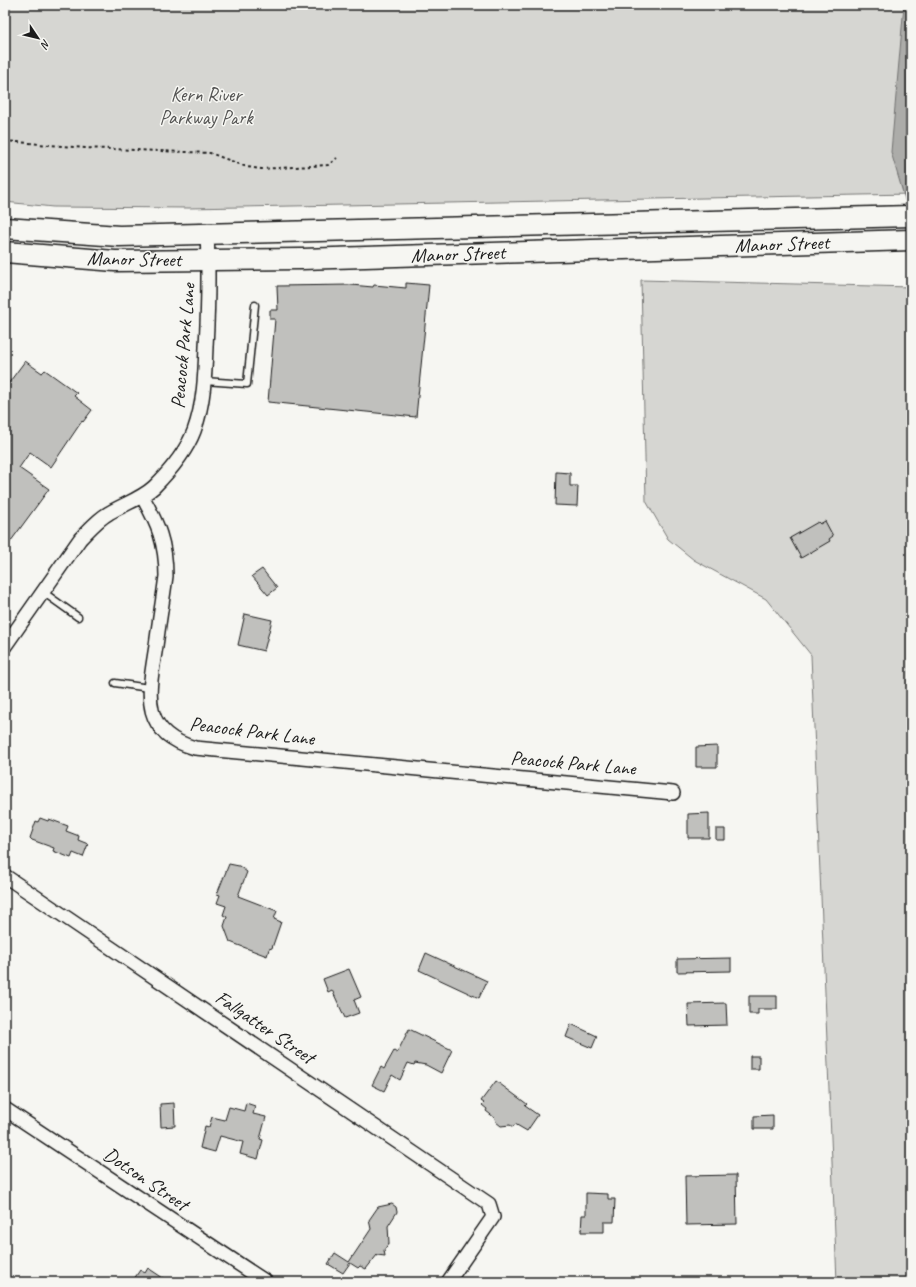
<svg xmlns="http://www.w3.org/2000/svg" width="916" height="1287" viewBox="0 0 916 1287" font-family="Caveat,sans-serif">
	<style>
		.green { fill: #d6d6d2; stroke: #797977 }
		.water { fill: #acaca9; stroke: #727271 }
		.building { fill: #c0c0bd; stroke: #1c1c1c }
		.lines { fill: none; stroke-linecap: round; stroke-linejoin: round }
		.service-casing { stroke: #1c1c1c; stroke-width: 9 }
		.minor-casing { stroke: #1c1c1c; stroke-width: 16 }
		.primary-casing { stroke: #1c1c1c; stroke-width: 23 }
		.path { stroke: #1c1c1c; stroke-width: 2; stroke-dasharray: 3 3; stroke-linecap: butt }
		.service { stroke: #f6f6f2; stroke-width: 6 }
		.minor { stroke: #f6f6f2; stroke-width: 13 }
		.primary { stroke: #f6f6f2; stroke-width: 20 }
		.labels { text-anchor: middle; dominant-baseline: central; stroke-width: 3; stroke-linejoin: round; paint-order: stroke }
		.park-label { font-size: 20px; fill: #545453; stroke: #f6f6f2 }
		.street-label { font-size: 20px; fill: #1c1c1c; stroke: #f6f6f2 }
	</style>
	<rect width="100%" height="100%" fill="#f6f6f2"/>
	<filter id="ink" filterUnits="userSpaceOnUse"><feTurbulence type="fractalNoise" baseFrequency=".025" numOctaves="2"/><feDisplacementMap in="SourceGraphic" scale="8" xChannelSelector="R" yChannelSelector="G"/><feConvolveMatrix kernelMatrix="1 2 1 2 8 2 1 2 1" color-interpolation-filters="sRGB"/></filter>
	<g filter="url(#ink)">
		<path class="green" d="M5,5H911V194L189,208L53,207L5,202Z
			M641,280L911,287V1282H837L811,655L766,599L694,560L668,539L646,501Z"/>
		<path class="water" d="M904,5H911V220L891,152Z"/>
		<path class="building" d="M406,283L429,285L416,417L268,402L275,319H270V310H278L277,286L351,285L373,287L374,285L406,288Z
			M25,361L42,373L45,370L77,393L74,396L92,410L83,422L82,421L51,467L30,452L19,468L49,489L5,549V388Z
			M556,472L570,473V486H578L577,506L555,505Z
			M825,521L833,536L829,539L830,541L801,558L790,538L818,522L820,524Z
			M262,569L277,588L268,595L252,576Z
			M245,614L272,620L264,651L238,645Z
			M717,746V767H696V747Z
			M709,813V838H688V814Z
			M40,818L48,821L49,819L68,826L66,831L79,836L78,840L88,844L83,857L73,853L71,858L53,851L54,848L32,840L30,838L36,821L38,822Z
			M716,829H725V840H716Z
			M229,864L239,866L247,872L238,896L277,911L274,919L281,922L272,948L269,949L267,956L230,942L224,926L227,917L223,915L226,906L217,903L220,895L217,894Z
			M426,953L487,981L479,998L419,970Z
			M731,958V971L677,972V959Z
			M349,969L361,997L354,1000L359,1013L345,1018L332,990L328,992L323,979Z
			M749,996H777V1009H758V1014H749Z
			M726,1003L727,1025L689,1026L688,1004Z
			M571,1024L597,1036L592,1048L566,1037Z
			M409,1029L452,1050L441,1073L426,1065L415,1063L414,1065L408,1063L400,1080L392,1075L384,1091L372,1085L381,1067L384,1069L394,1051L397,1053Z
			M750,1056H759V1069H750Z
			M496,1081L527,1104L525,1106L538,1115L527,1131L515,1124L513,1127L510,1125L501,1126L496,1122L495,1118L486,1111L487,1109L482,1105L484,1103L481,1101Z
			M174,1103L175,1126L161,1127L160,1104Z
			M246,1103L255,1106L253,1114L266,1117L260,1139L263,1140L258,1159L240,1154L243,1142L220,1136L215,1152L200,1148L205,1126L209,1127L212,1117L225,1120L229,1107L244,1111Z
			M773,1115V1129H754V1116Z
			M736,1175L737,1224L686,1225L685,1176Z
			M586,1193L608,1194V1199H615L614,1222H604V1232H581L582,1215H586Z
			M392,1204L396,1207L397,1212L388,1226L389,1243L384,1250L385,1256L377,1255L366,1269L360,1266L358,1268L350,1263L343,1273L328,1264L335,1253L349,1262L371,1229L369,1220L378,1207Z
			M148,1268L169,1282H132L140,1270L145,1273Z"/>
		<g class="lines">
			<defs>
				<path id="service" d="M204,381L247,384L255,305
					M43,592L78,617
					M115,683L149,688"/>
				<path id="minor" d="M142,496C158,524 166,543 166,576C163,599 159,622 156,646C149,691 138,732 195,748L673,793
					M5,646L80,539C89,530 98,519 109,513C124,504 141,499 154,487C170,471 186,452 194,431C204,404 205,375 206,347C208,309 209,272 207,234
					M5,876L489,1204L493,1217L448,1282
					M5,1109L266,1282"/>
				<path id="primary" d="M5,228L119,236L911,216
					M5,252L115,261L302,259L911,240"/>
			</defs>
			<use href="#service" class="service-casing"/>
			<use href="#minor" class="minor-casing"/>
			<use href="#primary" class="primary-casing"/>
			<path class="path" d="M5,141L85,148L210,153L247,167L261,169L328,165L337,158"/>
			<use href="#service" class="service"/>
			<use href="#minor" class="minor"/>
			<use href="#primary" class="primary"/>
		</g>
	</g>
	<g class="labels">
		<g class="park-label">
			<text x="206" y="94">Kern River<tspan x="206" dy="23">Parkway Park</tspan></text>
		</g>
		<g class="street-label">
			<text transform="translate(782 244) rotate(-2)">Manor Street</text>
			<text transform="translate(458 254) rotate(-2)">Manor Street</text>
			<text transform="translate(134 259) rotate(1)">Manor Street</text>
			<text transform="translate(183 346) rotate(-85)">Peacock Park Lane</text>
			<text transform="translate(252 731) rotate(7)">Peacock Park Lane</text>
			<text transform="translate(573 763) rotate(5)">Peacock Park Lane</text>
			<text transform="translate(265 1027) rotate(34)">Fallgatter Street</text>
			<text transform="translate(146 1179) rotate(34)">Dotson Street</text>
		</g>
	</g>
	<rect width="916" height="1287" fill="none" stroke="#f6f6f2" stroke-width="20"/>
	<rect x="10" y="10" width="896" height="1267" fill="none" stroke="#1c1c1c" stroke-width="1.5" filter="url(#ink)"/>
	<g transform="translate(38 38) rotate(125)" stroke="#f6f6f2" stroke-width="3" paint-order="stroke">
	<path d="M0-3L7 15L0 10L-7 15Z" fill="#1c1c1c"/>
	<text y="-6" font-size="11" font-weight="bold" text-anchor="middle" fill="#1c1c1c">N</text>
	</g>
</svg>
